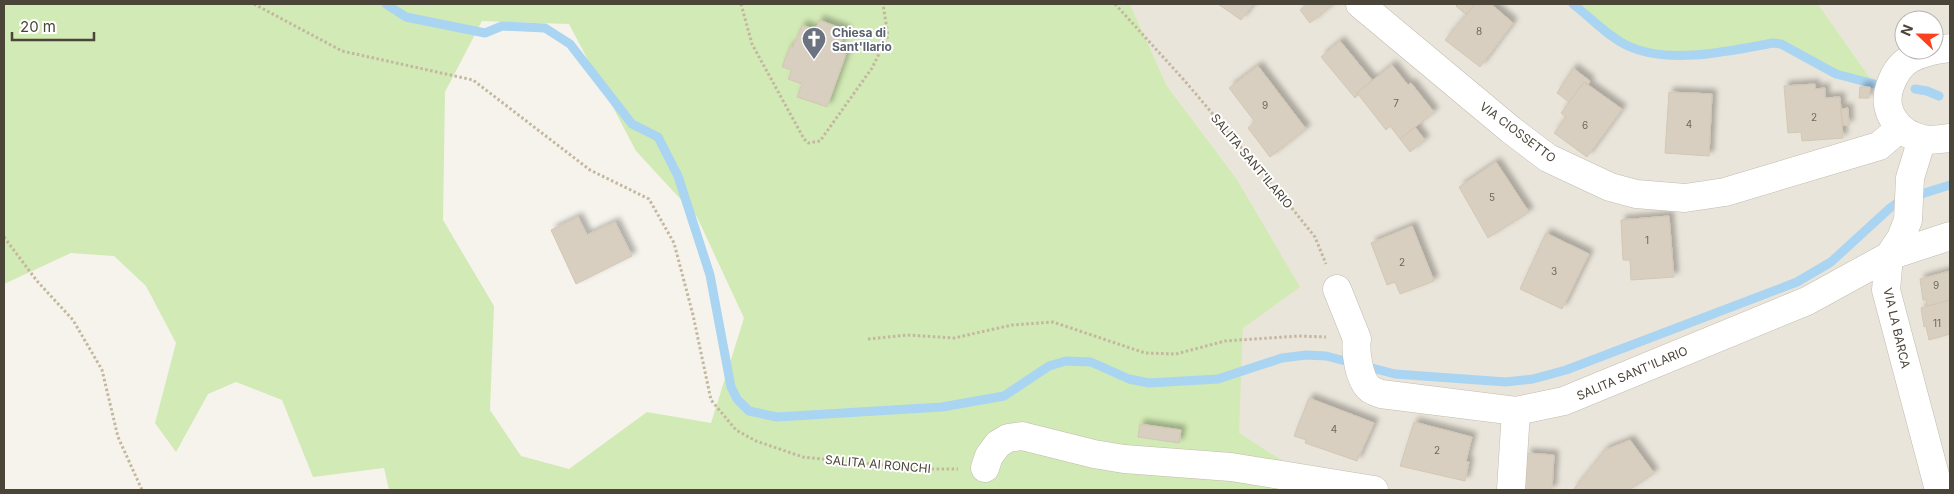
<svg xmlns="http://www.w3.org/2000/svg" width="1954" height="494" viewBox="0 0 1954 494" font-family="Inter,sans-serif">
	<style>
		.residential { fill: #eae5da; fill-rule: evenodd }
		.green { fill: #d2eab5; fill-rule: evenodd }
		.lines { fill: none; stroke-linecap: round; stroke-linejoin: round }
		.stream { stroke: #a9d4f2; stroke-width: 9 }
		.building { fill: #d8cfc1; stroke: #d3c7b4; filter: url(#shadow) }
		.minor-casing { stroke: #c2bbae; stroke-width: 29 }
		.path { stroke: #c4b79f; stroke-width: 3; stroke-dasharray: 2.5 2.5; stroke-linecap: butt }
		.minor { stroke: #fff; stroke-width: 28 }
		.labels { text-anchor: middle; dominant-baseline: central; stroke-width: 4; stroke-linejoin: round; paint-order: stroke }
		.number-label { font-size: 10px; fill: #6e675b }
		.worship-label { font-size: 12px; font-weight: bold; fill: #5b616d; stroke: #fff; text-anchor: start }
		.street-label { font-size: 12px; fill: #4b4439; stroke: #fff }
	</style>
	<defs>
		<filter id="shadow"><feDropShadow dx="4.5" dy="-4.5" stdDeviation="2.5" flood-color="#0004"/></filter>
	</defs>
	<rect width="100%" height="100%" fill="#f6f3ec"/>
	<path class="residential" d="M1130,4H1573L1626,45L1638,50L1683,55L1723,52L1773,43L1781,44L1873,83L1818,4H1950V490H1328L1238,433L1243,328L1236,178L1167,86ZM1904,20H1934V50H1904Z"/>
	<path class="green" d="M4,4H1130L1167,86L1236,178L1300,287L1243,328L1239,433L1328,490H389L384,468L313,477L282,400L236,382L208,394L176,452L155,423L176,343L146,286L114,256L71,253L4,284ZM482,21L569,24L636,151L697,217L744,318L711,423L647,412L569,469L521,456L490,410L494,306L443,220L445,92Z
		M1573,4H1818L1874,84L1836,74L1781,44L1773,43C1730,51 1669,65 1628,46C1608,37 1590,17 1573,4Z"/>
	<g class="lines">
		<path class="stream" d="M386,4L406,17L485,33L502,26L545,28L570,44L632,124L658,137L678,176L710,275L731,387L737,399L749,411L777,417L942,407L1004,396L1049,366L1066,361L1091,362L1129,379L1149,383L1218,379L1282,358L1306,355L1326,356L1395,374L1506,382L1533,379L1566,370L1797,282L1831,262L1890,208L1902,200L1950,185
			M1573,4C1590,17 1608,37 1628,46C1669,65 1730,51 1773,43L1781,44L1836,74L1874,84
			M1915,89L1927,91L1939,96"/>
	</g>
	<path class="building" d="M1218,4H1253L1241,20Z
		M1307,4H1333L1310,23L1300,10Z
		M1458,4H1475L1466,15L1456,6Z
		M1475,4H1491L1513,23L1480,67L1445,40Z
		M819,20L846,30L838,51L846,54L827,107L797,97L802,84L788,79L792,70L782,67L790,46L793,47L802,25L816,30Z
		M1340,41L1372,80L1357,93L1358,95L1355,98L1321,57Z
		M1392,65L1408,85L1411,83L1434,112L1400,139L1390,126L1386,130L1357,93Z
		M1258,66L1306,129L1270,157L1248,128L1255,122L1229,88Z
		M1573,68L1590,81L1588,85L1584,82L1569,102L1557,93Z
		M1584,82L1622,109L1587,157L1554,133L1566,117L1561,113Z
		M1815,84V89L1825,88V98L1840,97L1843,138L1802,141L1801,132L1788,133L1784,86Z
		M1860,87H1870L1869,98H1859Z
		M1669,92L1712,94L1709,156L1665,153Z
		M1848,108L1849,125H1843L1841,109Z
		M1415,127L1425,140L1410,152L1400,139Z
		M1496,162L1529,212L1488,238L1459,187Z
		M1669,216L1674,277L1631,280L1630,260H1623L1621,220Z
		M578,217L587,235L615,222L632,256L576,284L551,230Z
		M1412,226L1434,281L1400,294L1395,282L1387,285L1371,243Z
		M1546,233L1589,254L1562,309L1520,289Z
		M1950,271V300L1927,306L1926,300H1923L1920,279Z
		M1950,300V334L1929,340L1926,326L1924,327L1921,308Z
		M1309,398L1374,423L1357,461L1305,443L1306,440L1294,436Z
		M1414,422L1472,437L1466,461L1469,462L1465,481L1400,466Z
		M1140,424L1181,430L1179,443L1138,437Z
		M1630,440L1654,473L1629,490H1573L1605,450Z
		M1527,453L1554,455L1552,490H1525Z"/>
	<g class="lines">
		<defs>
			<path id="minor" d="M1360,4L1511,130L1548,158L1610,187L1636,194L1685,198L1725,192L1879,146L1900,128
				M1950,48C1936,50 1922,52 1910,59C1899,65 1894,75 1890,86C1881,110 1898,135 1924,139C1932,141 1941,139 1950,138
				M1922,139L1910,178L1908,220L1901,238L1889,256L1886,290L1939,490
				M1337,289L1357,339C1355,352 1359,380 1370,389C1373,391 1378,393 1381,394L1516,411L1564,401L1807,301L1889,256L1950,236
				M985,468L989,456L998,444L1008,438L1022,436L1094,454L1124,459L1231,467L1374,490
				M1511,490L1516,411"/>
		</defs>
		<use href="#minor" class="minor-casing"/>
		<path class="path" d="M254,4L342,51L473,80L590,170L649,199L674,243L693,315L711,400L736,430L756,441L803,457L920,469H958
			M741,4L752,44L804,139L808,143L820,141L872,68L888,36L883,4
			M1115,4L1184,80L1278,191L1315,237L1326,264
			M4,237L37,281L73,320L102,370L118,437L142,490
			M868,339L907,335L954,338L1012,325L1053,322L1145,353L1176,354L1225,341L1299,336L1326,337"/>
		<use href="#minor" class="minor"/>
	</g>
	<defs>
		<symbol id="church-pin" viewBox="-11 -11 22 30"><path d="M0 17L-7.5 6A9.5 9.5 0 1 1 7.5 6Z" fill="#6b7280" stroke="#fff"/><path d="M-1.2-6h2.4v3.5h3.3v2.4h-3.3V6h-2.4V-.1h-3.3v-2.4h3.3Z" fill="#fff"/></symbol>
	</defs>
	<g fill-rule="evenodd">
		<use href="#church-pin" x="800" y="25" width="28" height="38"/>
	</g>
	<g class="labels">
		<g class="number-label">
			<text x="1479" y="31">8</text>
			<text x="1396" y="103">7</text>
			<text x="1265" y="105">9</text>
			<text x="1814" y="117">2</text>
			<text x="1689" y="124">4</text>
			<text x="1585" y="125">6</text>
			<text x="1492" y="197">5</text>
			<text x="1647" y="240">1</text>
			<text x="1402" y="262">2</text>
			<text x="1554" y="271">3</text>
			<text x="1936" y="285">9</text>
			<text x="1937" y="323">11</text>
			<text x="1334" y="429">4</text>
			<text x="1437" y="450">2</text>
		</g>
		<g class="worship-label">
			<text x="832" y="32">Chiesa di<tspan x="832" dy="14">Sant'Ilario</tspan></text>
		</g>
		<g class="street-label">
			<text transform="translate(1518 132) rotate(37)">VIA CIOSSETTO</text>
			<text transform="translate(1252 161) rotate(50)">SALITA SANT'ILARIO</text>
			<text transform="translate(1897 328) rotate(77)">VIA LA BARCA</text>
			<text transform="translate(1632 373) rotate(-23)">SALITA SANT'ILARIO</text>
			<text transform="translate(878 464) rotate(5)">SALITA AI RONCHI</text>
		</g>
	</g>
	<rect width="1954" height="494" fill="none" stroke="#4b4439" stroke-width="10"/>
	<g transform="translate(1919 35) rotate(292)"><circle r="24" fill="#ffffff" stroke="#b7b4b0"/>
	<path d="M0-4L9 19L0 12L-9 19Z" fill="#fc3f1d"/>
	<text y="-8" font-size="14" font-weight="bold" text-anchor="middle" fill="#4b4439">N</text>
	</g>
	<path d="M12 32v8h82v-8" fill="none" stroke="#4b4439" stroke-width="2.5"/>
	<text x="20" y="32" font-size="15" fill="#4b4439" stroke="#ffffff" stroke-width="4" paint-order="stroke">20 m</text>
</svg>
